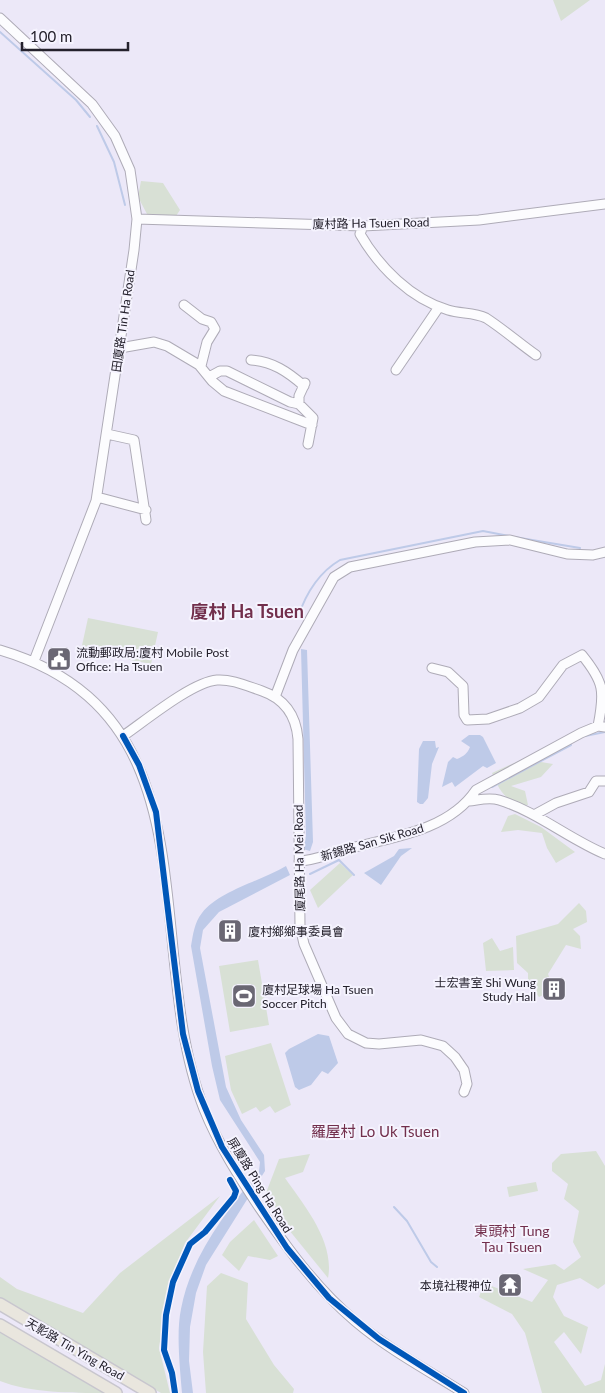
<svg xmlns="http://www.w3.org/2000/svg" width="605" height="1393" viewBox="0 0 605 1393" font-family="Lato,'Noto Sans SC',sans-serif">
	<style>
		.green { fill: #d8e0d5 }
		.water { fill: #becae8 }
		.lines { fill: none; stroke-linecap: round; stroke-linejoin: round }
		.stream { stroke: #becae8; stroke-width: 2 }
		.minor-casing { stroke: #aeabb7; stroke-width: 11 }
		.major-casing { stroke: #c8c6ce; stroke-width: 14 }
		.minor { stroke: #fcfcfe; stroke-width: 9 }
		.major { stroke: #e9e6de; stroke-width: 11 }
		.cycleway-casing { stroke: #f5f3fe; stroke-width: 9 }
		.cycleway { stroke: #0057b8; stroke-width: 6 }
		.labels { text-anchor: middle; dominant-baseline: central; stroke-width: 4; stroke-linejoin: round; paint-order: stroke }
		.street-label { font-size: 12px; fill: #24212c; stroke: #f5f3fe }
		.poi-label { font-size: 12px; fill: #24212c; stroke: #f5f3fe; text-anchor: start }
		.neighbourhood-label { font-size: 14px; fill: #722f4c; stroke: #f5f3fe }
		.quarter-label { font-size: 15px; fill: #722f4c; stroke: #f5f3fe }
		.district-label { font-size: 18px; font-weight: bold; fill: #722f4c; stroke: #f5f3fe }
	</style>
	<rect width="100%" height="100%" fill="#ece8f8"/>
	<path class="green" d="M553,0H590L561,21Z
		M141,181L163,183L180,210L176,216L147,214L138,197Z
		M88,618L158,632L151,664L81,650Z
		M523,759L553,764L541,777L511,786L525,791L528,805C507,805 499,790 492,773Z
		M515,814L541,827L575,852L556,863L547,848L542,833L518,830L501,832L508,816Z
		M340,863L353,875L318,908L310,890Z
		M579,903L586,911L587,922L573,929L580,936L581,949L566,945L548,974L554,990L539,997L528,984V973L517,963L516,936L558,924Z
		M492,938L500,951L513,947L514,970L486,971L483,943Z
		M258,960L269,1025L230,1032L219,966Z
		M271,1043L291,1105L275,1113L270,1106L260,1112L256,1107L242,1114L231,1090L225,1056Z
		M596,1151L605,1166V1284L598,1289L580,1278L557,1285L553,1297L564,1316L588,1327L581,1354L564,1332L554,1342L585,1386L601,1380L605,1364V1393H542L525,1333L512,1314L479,1297L484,1283L532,1302L548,1280L523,1269L555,1264L564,1270L581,1257L573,1242L579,1211L564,1199L568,1184L552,1171V1163L561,1154Z
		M310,1154L303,1172L285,1178C304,1205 335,1242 328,1278L289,1230L266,1193L279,1159Z
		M536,1182L538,1191L509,1197L507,1187Z
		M220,1196L185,1243L169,1285L159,1348L170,1393H161L0,1299V1277L17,1289L83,1313L120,1273Z
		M254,1220L278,1256L270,1260L248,1256L239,1271L222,1255L230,1242Z
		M221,1273L248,1283L246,1319L274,1365L294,1389L293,1393H206L203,1352L207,1286Z
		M0,1332L8,1336L106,1393C72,1393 30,1393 0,1381Z"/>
	<path class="water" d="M301,649L307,650L313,842L310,851L303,849L306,836Z
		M469,735H480L483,737L496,763L487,768L483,766L455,787L452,782L442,787L448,762L453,757L457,759C464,756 467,754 470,747L461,741Z
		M423,741H435L436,748L439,747L432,764L428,798L423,804H420L417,802L419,749Z
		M412,848L401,856L381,885L364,873L394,856L399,849Z
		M286,866L290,875L219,912L203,930L200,948L226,1087L241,1120L264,1155L265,1171L206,1265L196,1293L190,1327L189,1361L193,1393H182C180,1368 176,1333 181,1309C191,1256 226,1212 259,1171L260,1162L220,1100L212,1066L191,946C193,935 194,923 202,913C219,891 261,881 286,866Z
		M318,1034L329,1036L338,1063L328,1074L322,1071L311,1085L299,1090L295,1087L285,1053L289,1049Z"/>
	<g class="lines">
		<path class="stream" d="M0,32L76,100L90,117
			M97,126L114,162L125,205
			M514,537L580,548
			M298,617C306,593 318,573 340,560L483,531L509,536
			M585,736L605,732
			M492,787L571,745L570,743
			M310,874L339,860L354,875
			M394,1207L407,1221L431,1262L437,1267"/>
		<defs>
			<path id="minor" d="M0,18L92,104L115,136L130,170L137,219L134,250L96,501L34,661
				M137,219L363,226L479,220L605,204
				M363,226L360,234C379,267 411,299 448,310C461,314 474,312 486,318C503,329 519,343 536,355
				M184,305L202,319L211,322L215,329L207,342L201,366
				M120,348L154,342L167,346L199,365L212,381L224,391L312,425
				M251,360C272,361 288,372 304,386
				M396,370L439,307
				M209,377L220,371H227L290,402L299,404L313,418L308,444
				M299,404V396L305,383
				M107,434L134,440L146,520
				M97,497L146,510
				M0,650C219,715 140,945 204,1109C218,1144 238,1175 259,1207C288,1249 316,1288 355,1321C388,1349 427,1370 464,1393
				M432,668L448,672L463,686L464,715L467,720L488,719L520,708L539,697L563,665L582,655C604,682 605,691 598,726
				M275,697L293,650L334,577L350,567L475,542L510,540L567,554L593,555L605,552
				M123,736C145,721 192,682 217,680C232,679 247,686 262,691C285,699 296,715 298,739L300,926L304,944L336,1018L348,1034L366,1043L379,1044L421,1040L443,1046L455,1057L464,1070L467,1084L464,1092
				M469,801C479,800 489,797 499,800C536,811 569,839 605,854
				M534,815L556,803L589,792L596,781H605
				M299,861C314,861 328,854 343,850C388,838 448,832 476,790L581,733L598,726L605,727"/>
			<path id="major" d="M0,1304L150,1393
				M0,1325L116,1393"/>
		</defs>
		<use href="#minor" class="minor-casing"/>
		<use href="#major" class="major-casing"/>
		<use href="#minor" class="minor"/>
		<use href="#major" class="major"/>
		<defs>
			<path id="cycleway" d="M123,736L139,765L156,812L183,1034L198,1091L222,1147L287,1248L329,1298L379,1339L464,1393
				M175,1393L172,1373L164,1350L166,1315L173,1282L190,1244L205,1232L234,1197L236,1191L230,1180"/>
		</defs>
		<use href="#cycleway" class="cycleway-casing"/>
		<use href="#cycleway" class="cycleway"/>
	</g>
	<defs>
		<symbol id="civic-square" viewBox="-11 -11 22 22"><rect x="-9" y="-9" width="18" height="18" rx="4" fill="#6a6773" stroke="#f5f3fe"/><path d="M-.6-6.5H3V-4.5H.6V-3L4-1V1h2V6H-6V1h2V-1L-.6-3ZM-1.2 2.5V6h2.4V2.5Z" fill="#fff"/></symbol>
		<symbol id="building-square" viewBox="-11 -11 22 22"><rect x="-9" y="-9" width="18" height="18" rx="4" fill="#6a6773" stroke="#f5f3fe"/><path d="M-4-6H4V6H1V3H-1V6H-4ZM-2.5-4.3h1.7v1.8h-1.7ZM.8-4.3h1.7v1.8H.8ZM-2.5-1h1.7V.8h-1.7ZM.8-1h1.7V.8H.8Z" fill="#fff"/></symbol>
		<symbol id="stadium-square" viewBox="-11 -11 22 22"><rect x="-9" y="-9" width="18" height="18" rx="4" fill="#6a6773" stroke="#f5f3fe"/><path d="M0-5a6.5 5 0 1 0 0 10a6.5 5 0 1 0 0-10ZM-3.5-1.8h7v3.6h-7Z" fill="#fff"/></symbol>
		<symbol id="temple-square" viewBox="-11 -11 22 22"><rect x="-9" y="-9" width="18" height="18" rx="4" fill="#6a6773" stroke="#f5f3fe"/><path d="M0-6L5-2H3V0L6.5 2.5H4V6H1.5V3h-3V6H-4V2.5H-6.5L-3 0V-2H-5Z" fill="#fff"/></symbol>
	</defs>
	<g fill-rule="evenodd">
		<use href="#civic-square" x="45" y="645" width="28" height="28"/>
		<use href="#building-square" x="216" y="917" width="28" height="28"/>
		<use href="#building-square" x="540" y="975" width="28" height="28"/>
		<use href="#stadium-square" x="230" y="982" width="28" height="28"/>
		<use href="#temple-square" x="496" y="1271" width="28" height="28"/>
	</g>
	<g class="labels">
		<g class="street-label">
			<text transform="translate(371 223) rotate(-1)">廈村路 Ha Tsuen Road</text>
			<text transform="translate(123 321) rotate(-82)">田廈路 Tin Ha Road</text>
			<text transform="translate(372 842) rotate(-16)">新錫路 San Sik Road</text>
			<text transform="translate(299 858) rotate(-91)">廈尾路 Ha Mei Road</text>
			<text transform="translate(260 1185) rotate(58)">屏廈路 Ping Ha Road</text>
			<text transform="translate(75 1349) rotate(30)">天影路 Tin Ying Road</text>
		</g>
		<g class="poi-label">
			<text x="76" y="652">流動郵政局:廈村 Mobile Post<tspan x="76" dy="14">Office: Ha Tsuen</tspan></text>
			<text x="248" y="931">廈村鄉鄉事委員會</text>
			<text x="536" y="982" text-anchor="end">士宏書室 Shi Wung<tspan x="536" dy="14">Study Hall</tspan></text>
			<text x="262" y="989">廈村足球場 Ha Tsuen<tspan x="262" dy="14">Soccer Pitch</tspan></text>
			<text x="492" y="1285" text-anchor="end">本境社稷神位</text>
		</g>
		<g class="neighbourhood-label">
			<text x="512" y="1230">東頭村 Tung<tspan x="512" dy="16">Tau Tsuen</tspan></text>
		</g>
		<g class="quarter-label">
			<text x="375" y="1131">羅屋村 Lo Uk Tsuen</text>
		</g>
		<g class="district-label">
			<text x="247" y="611">廈村 Ha Tsuen</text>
		</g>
	</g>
	<path d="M22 42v8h106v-8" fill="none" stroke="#24212c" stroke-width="2.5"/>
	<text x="30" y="42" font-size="15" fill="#24212c" stroke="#f5f3fe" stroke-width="4" paint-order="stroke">100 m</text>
</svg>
